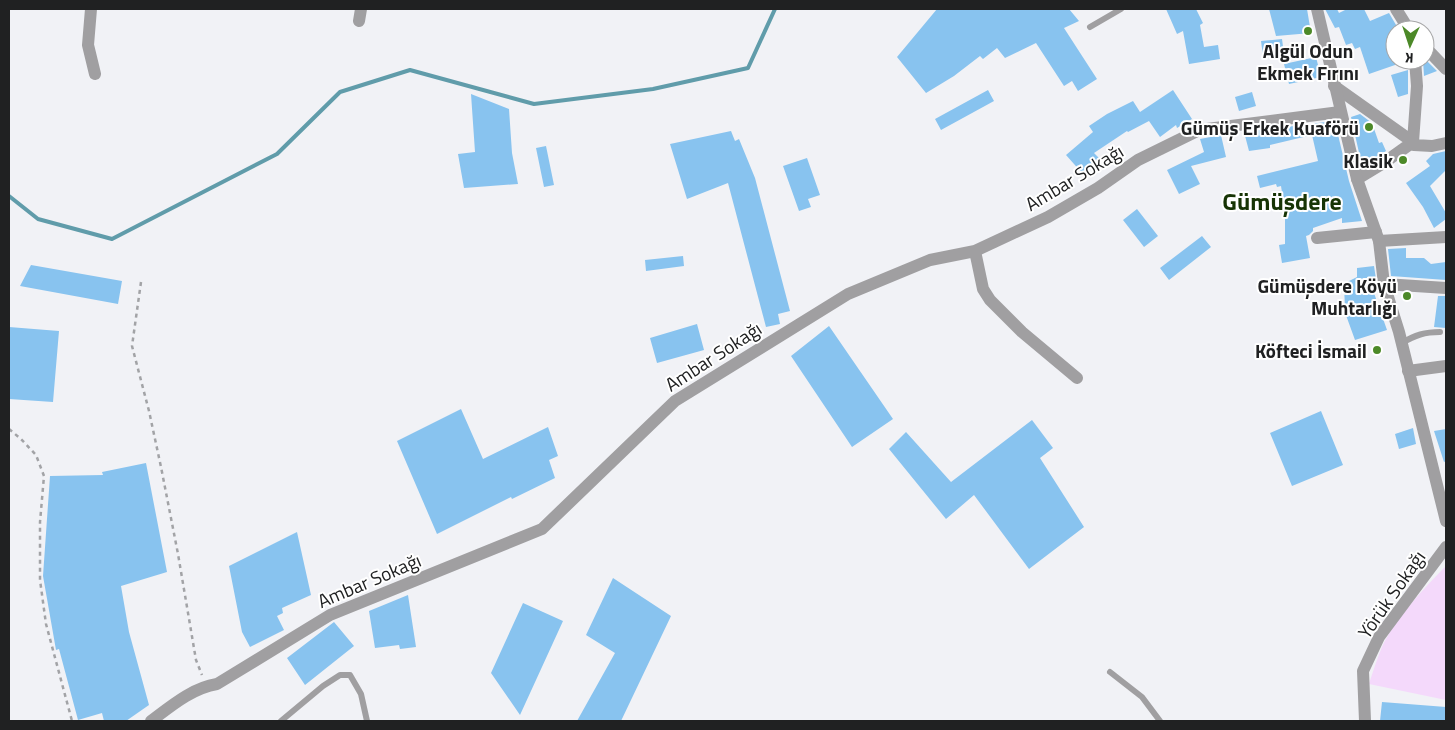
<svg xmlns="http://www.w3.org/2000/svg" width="1455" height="730" viewBox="0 0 1455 730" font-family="'Titillium Web',sans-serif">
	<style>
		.green { fill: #f4d9fb }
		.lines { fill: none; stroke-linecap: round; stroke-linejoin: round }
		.stream { stroke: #609caa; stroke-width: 4 }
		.building { fill: #88c3ef }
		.path { stroke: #a2a3a6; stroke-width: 2.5; stroke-dasharray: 4 4; stroke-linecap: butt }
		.service { stroke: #a09fa1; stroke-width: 6 }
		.minor { stroke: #a09fa1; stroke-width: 12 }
		.tertiary { stroke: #a09fa1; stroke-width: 12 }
		.poi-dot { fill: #4c8928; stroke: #fff; stroke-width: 2 }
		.labels { text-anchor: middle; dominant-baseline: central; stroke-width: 4; stroke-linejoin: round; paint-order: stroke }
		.poi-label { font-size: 19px; font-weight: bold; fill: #202122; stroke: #fff; text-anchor: end }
		.street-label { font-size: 19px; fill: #202122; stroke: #fff }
		.district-label { font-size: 24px; font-weight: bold; fill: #173405; stroke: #fff }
	</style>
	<rect width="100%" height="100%" fill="#f1f2f6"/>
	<path class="green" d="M1446,566V700L1369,684C1373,671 1377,659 1382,647C1394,620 1425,587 1446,566Z"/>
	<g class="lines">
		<path class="stream" d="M9,196L38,219L112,239L277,154L340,92L410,70L534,104L653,89L748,68L775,9"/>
	</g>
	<path class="building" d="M937,9H1069L1079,21L1064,28L1097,79L1078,91L1072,81L1064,86L1036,43L1005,58L997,48L983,59L980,56L954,76L926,93L897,57Z
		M1166,9H1196L1203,23L1200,25L1204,47L1218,45L1220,59L1189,64L1183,31L1177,34Z
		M1269,9H1307L1311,33L1276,36Z
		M1325,9H1337L1339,13L1347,9H1364L1370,21L1389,13L1399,30H1395V65L1369,74L1360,47L1355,49L1352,43L1346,45L1339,27L1335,28Z
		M1282,39L1284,54L1263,56L1261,41Z
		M1316,57L1321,77L1289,84L1284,64Z
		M1425,59L1437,71L1424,76L1423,60Z
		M1408,70V94L1398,97L1391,75Z
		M988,90L994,101L941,130L935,119Z
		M1173,90L1192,119L1177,128L1176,125L1160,137L1149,121L1128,132L1127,131L1094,153L1099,158L1082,173L1066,155L1093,132L1089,126L1107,114L1133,101L1140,112Z
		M1252,92L1256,106L1239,111L1235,97Z
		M471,94L509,109L512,153L518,184L464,188L458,154L475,152Z
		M1360,114L1372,123L1379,143L1382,142L1386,151L1362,166L1351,117Z
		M1334,121L1335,122L1349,181L1362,221L1342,223V218L1313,228V231L1309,235L1306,236L1310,258L1282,263L1279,245L1285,244V211L1281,186L1277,187L1276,184L1260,188L1257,176L1318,161L1312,135L1270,145V148L1249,151L1244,132L1268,129V131L1286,127Z
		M731,131L735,141L739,139L755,178L790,311L778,314L780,324L766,327L728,183L687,199L670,144Z
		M1221,135L1226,157L1191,166L1200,184L1179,194L1167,170L1204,152L1200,139Z
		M546,146L554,185L544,187L536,148Z
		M1446,151V170L1430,186L1446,213V219L1434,228L1423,207L1406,183L1430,166L1426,161L1433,154Z
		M807,158L820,195L808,199L811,207L799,211L783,166Z
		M1137,209L1158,236L1144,247L1123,220Z
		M1202,236L1211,247L1169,280L1160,268Z
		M1406,248V258H1424L1431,264L1446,262V280L1391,276L1388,249Z
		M683,256L684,266L646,271L645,260Z
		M31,265L122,281L118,304L20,286Z
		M1374,266L1378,292L1374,293L1387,330L1355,340L1343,307L1345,306L1344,288L1348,286L1347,282L1357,277V268Z
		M1438,296H1446V328L1434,327Z
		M697,324L704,350L657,363L650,338Z
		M829,326L893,419L852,447L791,356Z
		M9,327L59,331L53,402L9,399Z
		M461,409L483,459L548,427L558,456L549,460L555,478L512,499L511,497L437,534L397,441Z
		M1321,411L1343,465L1292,486L1270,433Z
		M1032,420L1053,448L1040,458L1084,527L1029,569L974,495L946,519L889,449L906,432L951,482Z
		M1413,428L1416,444L1399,449L1395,434Z
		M1446,429V461L1444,462L1434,431Z
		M146,463L167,572L121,586L129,632L149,705L126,721H104L102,713L78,720L59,649L56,650L43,576L50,476L103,475L102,472Z
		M297,532L311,595L282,608L283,613L277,616L284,630L250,647L242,632L229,566Z
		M613,578L671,616L621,721H577L615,653L586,635Z
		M408,595L416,647L400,649L399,645L375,648L369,611Z
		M523,603L563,621L520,715L491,673Z
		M334,622L354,646L305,685L287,658Z
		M1382,702L1446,707V721H1380Z"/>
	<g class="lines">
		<path class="path" d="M141,282L132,346L149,411L161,467L178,554L196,660L202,675
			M9,429L21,439L36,455L44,476L40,522V580L46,624L72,721"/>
		<path class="service" d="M1090,27L1121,9
			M1402,343C1415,335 1425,332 1440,332
			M1110,672L1142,697L1160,721
			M281,721L323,686L340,675H350L361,694L367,721"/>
		<path class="minor" d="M91,9L88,45L95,74
			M1396,9L1409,30
			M359,21L361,9
			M1425,47L1446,69
			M1334,86L1413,142L1414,145L1432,146L1446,143
			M1357,179L1385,162L1413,142L1417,86L1415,60
			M1317,238L1376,232
			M1379,241L1446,237
			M975,251L983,289L990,300L1022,332L1077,378
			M1384,284L1446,288
			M1408,371L1446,366
			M151,721C171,706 192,688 217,684L330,615L542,529L675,401L848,294L930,260L975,251L1048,217L1098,188L1138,160L1199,130L1340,112
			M1365,721L1363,671L1379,637L1446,547"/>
		<path class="tertiary" d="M1317,9L1357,179L1379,241L1384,284L1399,332L1446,521"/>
	</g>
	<g class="poi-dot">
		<circle cx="1308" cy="31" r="5"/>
		<circle cx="1369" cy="127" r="5"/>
		<circle cx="1403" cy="160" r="5"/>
		<circle cx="1407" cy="296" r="5"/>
		<circle cx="1377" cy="350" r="5"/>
	</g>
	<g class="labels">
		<g class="poi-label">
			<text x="1308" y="50" text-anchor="middle">Algül Odun<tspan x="1308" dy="22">Ekmek Fırını</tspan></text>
			<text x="1359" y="127">Gümüş Erkek Kuaförü</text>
			<text x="1393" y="160">Klasik</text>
			<text x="1397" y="285">Gümüşdere Köyü<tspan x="1397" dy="22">Muhtarlığı</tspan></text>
			<text x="1367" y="350">Köfteci İsmail</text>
		</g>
		<g class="street-label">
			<text transform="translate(1074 177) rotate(-31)">Ambar Sokağı</text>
			<text transform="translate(713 356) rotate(-33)">Ambar Sokağı</text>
			<text transform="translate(369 580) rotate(-23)">Ambar Sokağı</text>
			<text transform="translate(1391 594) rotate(-55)">Yörük Sokağı</text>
		</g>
		<g class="district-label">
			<text x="1282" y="201">Gümüşdere</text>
		</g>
	</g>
	<rect width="1455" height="730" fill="none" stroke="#202122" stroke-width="20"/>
	<g transform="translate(1410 45) rotate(183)"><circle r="24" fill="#ffffff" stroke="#a6a6a7"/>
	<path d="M0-4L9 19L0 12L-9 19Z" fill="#4c8928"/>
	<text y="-8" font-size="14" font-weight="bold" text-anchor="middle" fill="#202122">K</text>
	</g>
</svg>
